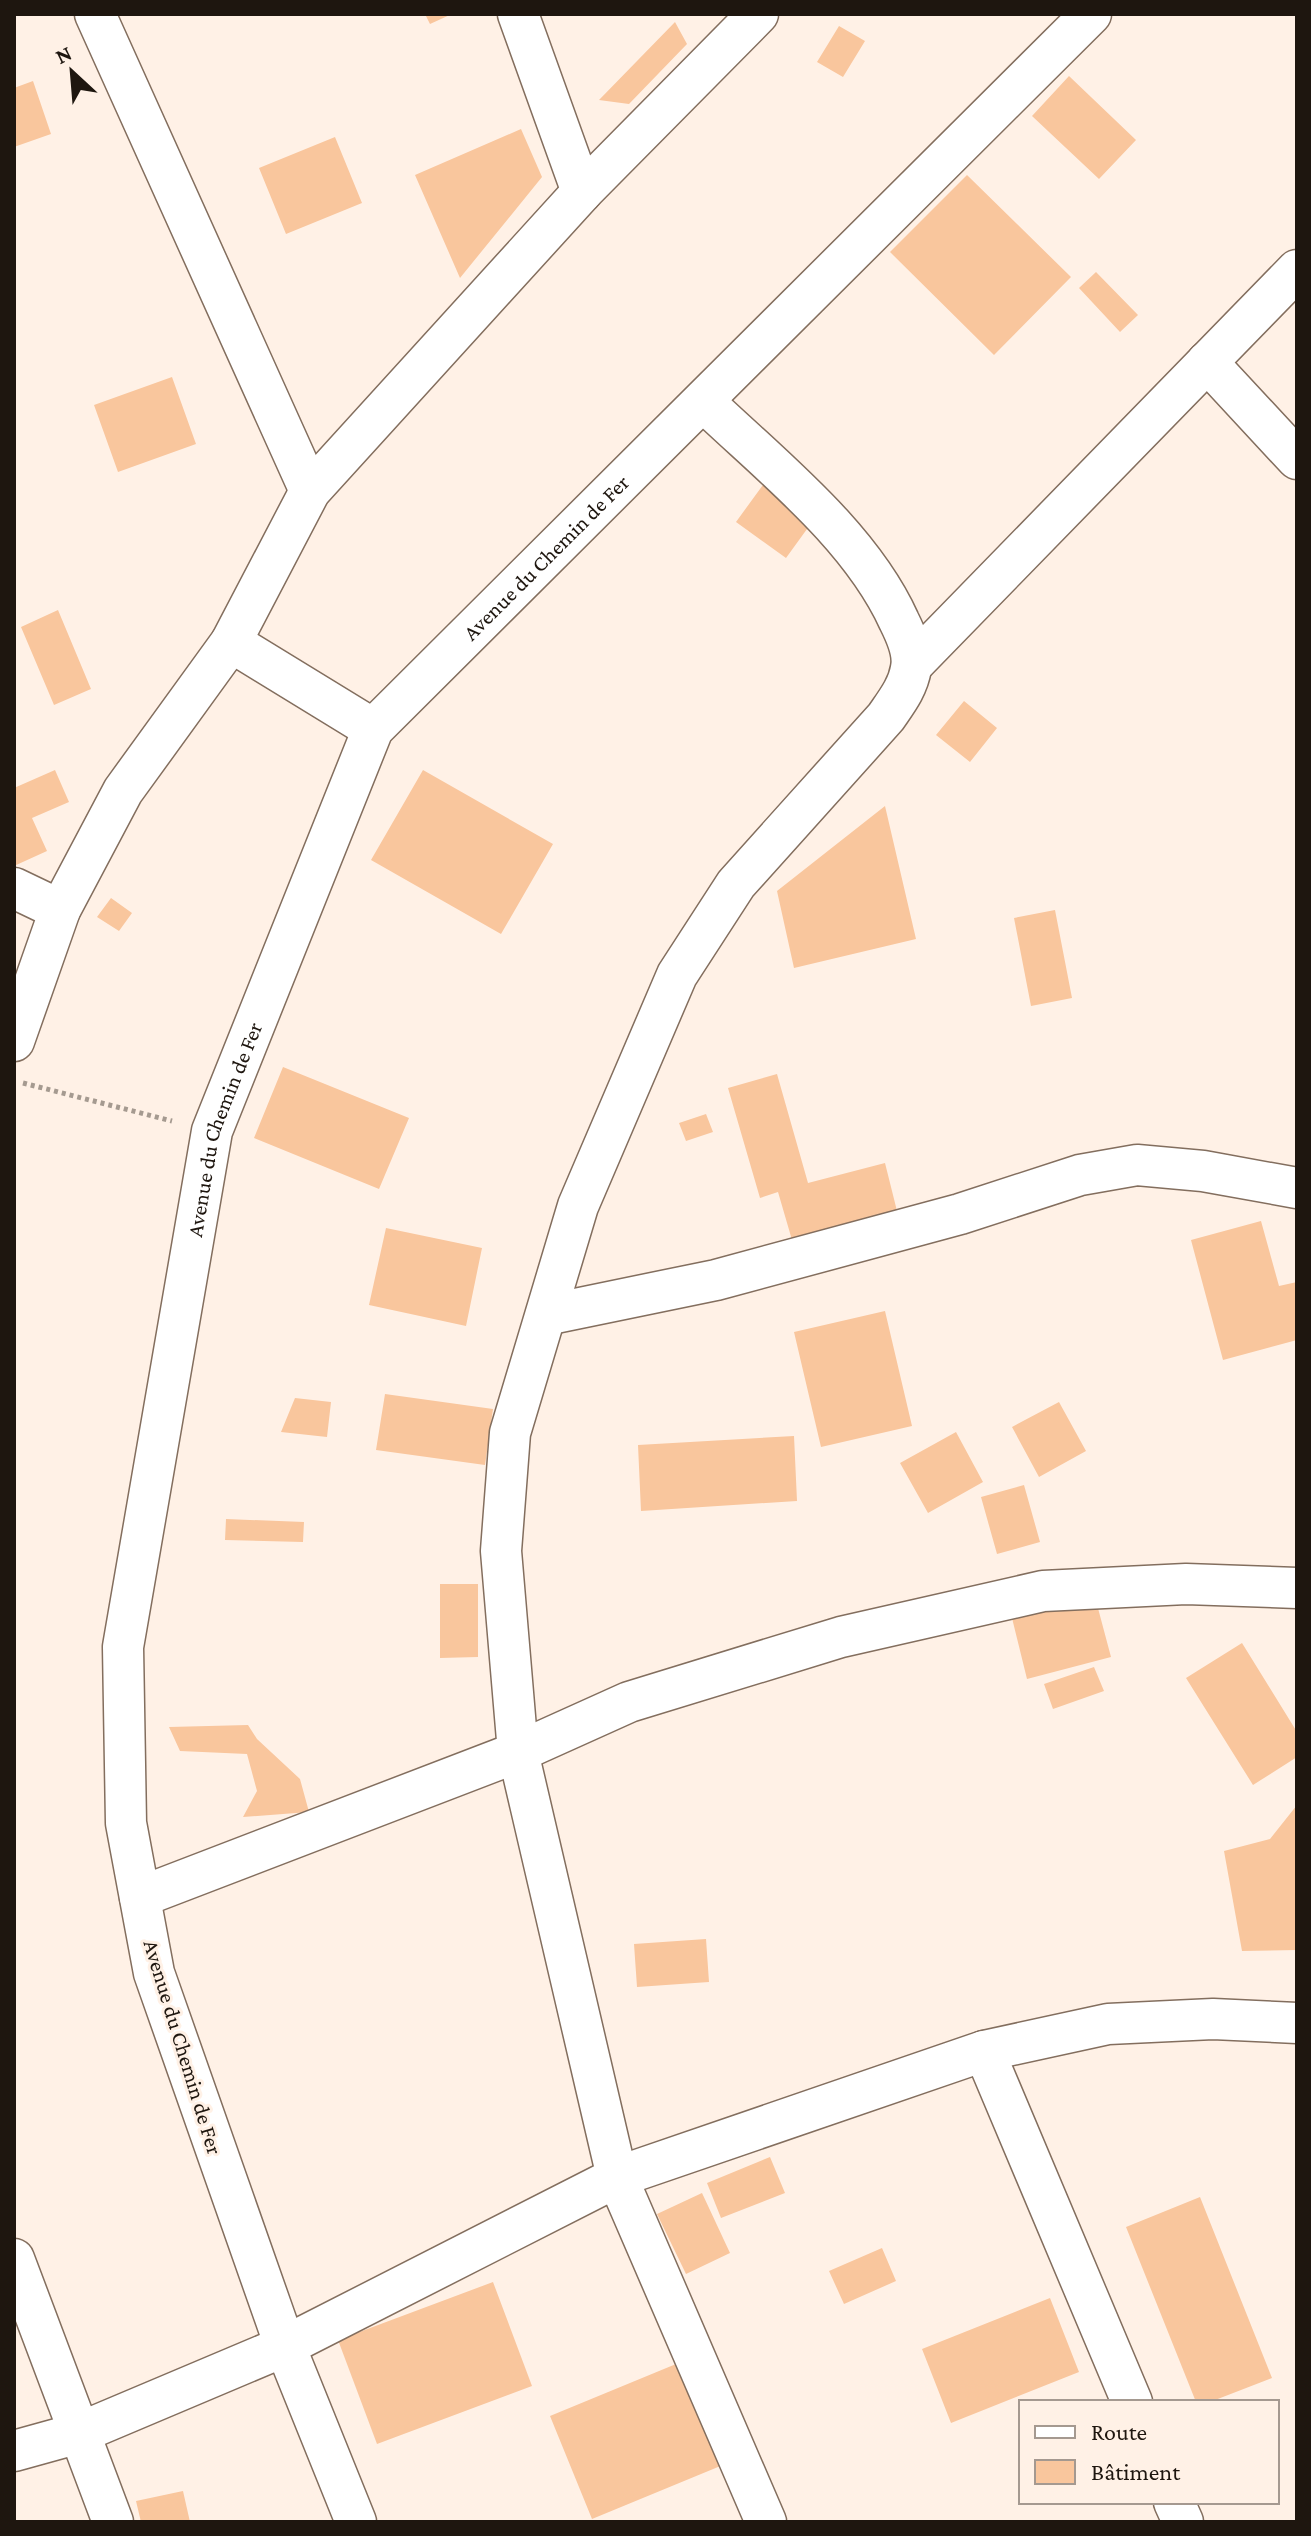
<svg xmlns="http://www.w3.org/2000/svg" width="1311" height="2536" viewBox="0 0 1311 2536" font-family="'Crimson Pro',serif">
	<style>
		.building { fill: #f9c69d }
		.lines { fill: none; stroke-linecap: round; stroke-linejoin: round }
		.street-casing { stroke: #836e5e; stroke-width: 43 }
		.path { stroke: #a59a90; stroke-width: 5; stroke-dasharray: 4 4; stroke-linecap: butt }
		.street { stroke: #fff; stroke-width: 40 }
		.labels { text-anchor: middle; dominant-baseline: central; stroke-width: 6; stroke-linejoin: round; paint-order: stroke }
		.street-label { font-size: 22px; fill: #1e160f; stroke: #fff1e6 }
	</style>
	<rect width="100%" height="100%" fill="#fff1e6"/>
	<path class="building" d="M425,14H452L430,24Z
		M675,22L687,44L629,104L599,100Z
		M839,26L865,41L843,77L817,62Z
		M1069,76L1136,140L1099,179L1032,116Z
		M33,81L51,134L14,147V88Z
		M521,129L542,177L460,278L415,175Z
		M335,137L362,203L286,234L259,168Z
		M967,175L1071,277L994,355L890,252Z
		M1096,272L1138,315L1120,332L1079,288Z
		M172,377L196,444L118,472L94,405Z
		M765,482L815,518L786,558L736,522Z
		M58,610L91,689L54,705L21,627Z
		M964,701L997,728L970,762L936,735Z
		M55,770L69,802L32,818L47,851L14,866V788Z
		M423,770L553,844L501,934L371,860Z
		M885,806L916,939L794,968L777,891Z
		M111,898L132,913L119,931L97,917Z
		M1055,910L1072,998L1031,1006L1014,918Z
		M283,1067L409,1118L379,1189L254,1138Z
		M777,1074L808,1183L885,1163L897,1211L792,1240L778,1192L760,1198L728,1088Z
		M706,1114L713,1132L686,1141L679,1123Z
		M1261,1221L1279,1286L1297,1282V1340L1223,1360L1191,1240Z
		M386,1228L482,1248L466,1326L369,1305Z
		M885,1311L912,1426L821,1447L794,1332Z
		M385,1394L493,1409L485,1465L376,1450Z
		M295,1398L331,1402L327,1437L281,1432Z
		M1059,1402L1086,1451L1039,1477L1012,1427Z
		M956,1432L983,1482L928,1513L900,1463Z
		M794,1436L797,1501L641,1511L638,1445Z
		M1024,1485L1040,1542L997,1554L981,1497Z
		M226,1519L304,1522L303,1542L225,1540Z
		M440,1584H478V1657L440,1658Z
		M1095,1597L1111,1657L1027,1679L1012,1618Z
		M1242,1643L1297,1732V1757L1253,1785L1186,1678Z
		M1094,1667L1104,1691L1053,1709L1044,1684Z
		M248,1725L257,1739L300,1779L309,1812L243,1817L257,1791L247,1754L180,1751L169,1727Z
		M1297,1805V1950L1242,1951L1224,1851L1270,1839Z
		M706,1939L709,1982L637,1987L634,1944Z
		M770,2157L785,2193L721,2218L707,2183Z
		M702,2193L730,2253L686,2274L657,2214Z
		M1200,2197L1272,2378L1210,2402H1196L1126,2227Z
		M882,2248L896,2281L844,2304L829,2271Z
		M493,2282L532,2386L377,2444L338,2340Z
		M1050,2298L1079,2372L951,2423L922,2349Z
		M693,2357L735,2460L592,2519L550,2416Z
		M183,2491L190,2522H141L136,2501Z"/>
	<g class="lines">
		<defs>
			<g id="street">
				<path d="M95,14L310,491"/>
				<path d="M518,14L582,192"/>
				<path d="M1207,362L1297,459"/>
				<path d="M703,401C771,466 860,535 899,621C906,635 914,653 911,668C908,687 897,701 886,717L736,884L677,975L578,1206L510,1433L501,1551L518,1752L617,2177L766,2522"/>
				<path d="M231,642L373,729"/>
				<path d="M912,665L1297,270"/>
				<path d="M14,888L60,910"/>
				<path d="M14,1041L60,910L123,791L231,642L310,491L582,192L758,14"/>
				<path d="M546,1315L716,1280L960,1214L1080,1175L1137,1165L1203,1171L1297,1188"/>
				<path d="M140,1897L518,1752L629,1702L841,1637L1043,1591L1186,1584L1297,1588"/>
				<path d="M984,2051L1132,2402"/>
				<path d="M14,2259L113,2522"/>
				<path d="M14,2451L79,2433L285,2346L617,2177L984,2051L1108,2024L1213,2019L1297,2023"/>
				<path d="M1174,2502L1183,2522"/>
				<path id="s1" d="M356,2522L285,2346L154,1973L126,1823L123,1647L212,1131L373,729L1091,14"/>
			</g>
		</defs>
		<use href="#street" class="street-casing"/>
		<path class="path" d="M23,1083L172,1121"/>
		<use href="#street" class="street"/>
	</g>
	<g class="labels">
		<g class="street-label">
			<text stroke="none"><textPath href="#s1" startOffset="2114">Avenue du Chemin de Fer</textPath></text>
			<text stroke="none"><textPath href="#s1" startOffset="1442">Avenue du Chemin de Fer</textPath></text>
			<text transform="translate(183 2047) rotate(73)">Avenue du Chemin de Fer</text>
		</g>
	</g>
	<rect width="1311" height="2536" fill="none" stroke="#1e160f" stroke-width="32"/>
	<rect x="1019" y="2400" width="260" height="104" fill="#fff1e6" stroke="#a59990" stroke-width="2"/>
	<rect x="1035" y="2426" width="40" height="12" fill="#ffffff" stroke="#a59990" stroke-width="2"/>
	<text x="1091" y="2440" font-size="24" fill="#1e160f">Route</text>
	<rect x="1035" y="2460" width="40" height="24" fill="#f9c69d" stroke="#a59990" stroke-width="2"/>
	<text x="1091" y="2480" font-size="24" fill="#1e160f">Bâtiment</text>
	<g transform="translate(72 72) rotate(334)" stroke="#fff1e6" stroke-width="6" paint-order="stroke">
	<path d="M0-6L14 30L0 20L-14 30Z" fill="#1e160f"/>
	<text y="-12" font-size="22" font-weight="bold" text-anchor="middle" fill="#1e160f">N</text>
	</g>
</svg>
